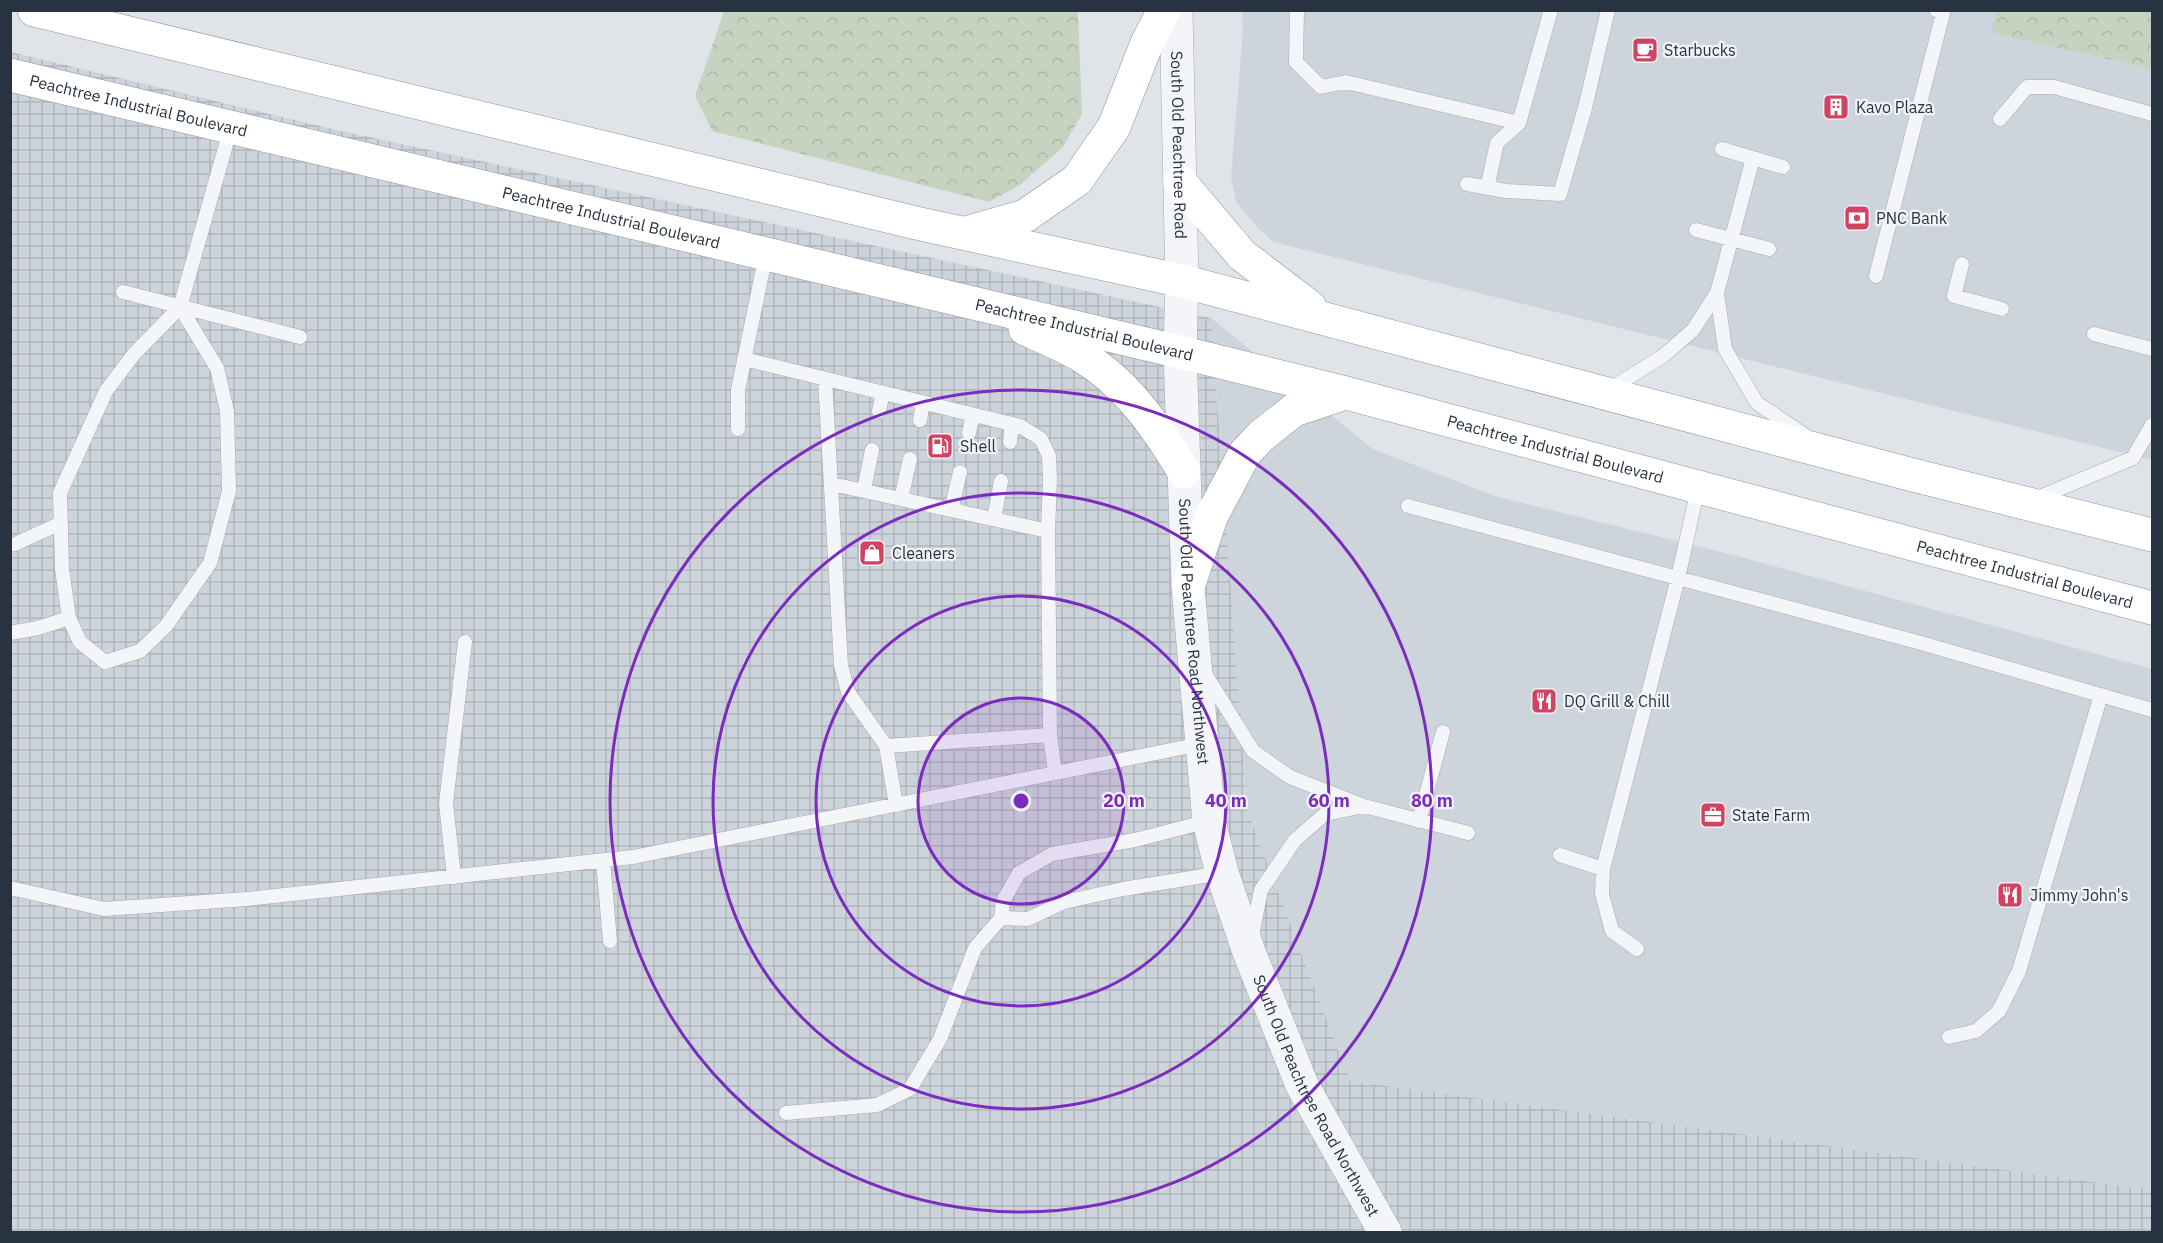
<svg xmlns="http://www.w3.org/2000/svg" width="2163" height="1243" viewBox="0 0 2163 1243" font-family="'IBM Plex Sans',sans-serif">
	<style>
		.built { fill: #ced4db }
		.industrial { fill: url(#industrial-grid) }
		.forest { fill: url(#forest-crowns) }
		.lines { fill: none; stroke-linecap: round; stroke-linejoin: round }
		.service-casing { stroke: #a5abb3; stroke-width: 15 }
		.tertiary-casing { stroke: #a5abb3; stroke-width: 34 }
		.trunk-casing { stroke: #8793a0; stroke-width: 34 }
		.service { stroke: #f3f5f8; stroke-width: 14 }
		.tertiary { stroke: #f3f5f8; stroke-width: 33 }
		.trunk { stroke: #fff; stroke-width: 33 }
		.ring { fill: none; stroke: #7b2cbf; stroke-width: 3 }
		.labels { text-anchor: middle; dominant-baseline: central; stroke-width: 4.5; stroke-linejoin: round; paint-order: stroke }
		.poi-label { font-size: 16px; fill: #283341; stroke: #f0f3f7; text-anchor: start }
		.street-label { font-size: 16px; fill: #283341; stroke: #f0f3f7 }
		.centre { fill: #7b2cbf; stroke: #f0f3f7; stroke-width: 3 }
		.ring-label { font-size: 18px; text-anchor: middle; font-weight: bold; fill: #7b2cbf; stroke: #f0f3f7; stroke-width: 4.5; stroke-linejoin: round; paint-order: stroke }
	</style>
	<defs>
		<pattern id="industrial-grid" width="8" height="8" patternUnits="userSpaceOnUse" patternTransform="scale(1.5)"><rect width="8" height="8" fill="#ced4db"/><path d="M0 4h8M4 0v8" fill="none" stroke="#b1b6bd"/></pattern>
		<pattern id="forest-crowns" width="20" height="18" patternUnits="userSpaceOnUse" patternTransform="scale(1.5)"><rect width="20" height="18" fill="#c7d3c1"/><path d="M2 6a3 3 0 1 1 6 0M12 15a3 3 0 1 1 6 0" fill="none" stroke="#abb6a7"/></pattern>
	</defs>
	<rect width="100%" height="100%" fill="#e0e4e9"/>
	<path class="built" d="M1242,11H1997L1992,33L2152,69V460L1273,242L1257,227L1236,202L1231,177L1243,30Z
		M1211,318L1373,449L1495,496L1737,556L2152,669V1190L1350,1081L1247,810Z"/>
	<path class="industrial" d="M11,52L341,131L1211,318L1247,810L1350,1081L2152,1190V1232H11Z"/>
	<path class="forest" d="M724,11H1078L1082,114L1063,147L1020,185L989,202L712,131L695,96Z
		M1997,11H2152V69L1991,33Z"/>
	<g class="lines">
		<defs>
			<path id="service" d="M1297,10L1296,62L1321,87L1346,82L1519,123
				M2000,119L2027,87H2054L2152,114
				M1722,149L1783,167
				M1467,184L1506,191L1560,194L1585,108L1608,10
				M1487,188L1497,143L1519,123L1551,10
				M1696,230L1769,249
				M1962,264L1954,296L2002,309
				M1876,276L1943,13L1936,10
				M123,292L300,337
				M1717,293L1725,349L1757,403L1806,436
				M180,307L217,368L227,411L229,491L210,563L166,626L140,651L105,662L80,642L69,618L62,569L60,493L106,391L134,354L180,307L231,127
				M2094,334L2152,349
				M744,359L1020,426L1041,439L1049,456L1050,479L1048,531L1050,735L1055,773
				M825,379L841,665L848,692L886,746L896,805
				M1607,391L1663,356L1693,330L1717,293L1753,158
				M879,411L883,393
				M920,420L923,403
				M738,429V390L766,254
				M969,433L973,415
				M1010,442L1012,424
				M832,484L1048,531
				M864,490L872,450
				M901,499L910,459
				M2035,499L2133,458L2152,425
				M1408,506L1921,643L2152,710
				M951,510L960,472
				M994,519L1001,481
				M10,545L15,544L61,523
				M10,633L38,628L69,618
				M1204,672L1253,751L1290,777L1364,806L1468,833
				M886,746L1050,735
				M1419,821L1443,732
				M1560,855L1603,869L1678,578L1698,488
				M603,861L610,941
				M1603,869L1602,894L1612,931L1637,949
				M454,877L446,803L465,642
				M10,888L104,909L247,899L633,857L1201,744
				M1001,918L1028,919L1064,902L1123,889L1222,873
				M1252,936L1261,890L1295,840L1325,814L1364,806
				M1949,1037L1976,1031L1999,1011L2019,971L2101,695
				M786,1113L877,1105L910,1089L940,1039L975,948L1001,918L1003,901L1019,873L1052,854L1135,840L1209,821"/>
			<g id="tertiary">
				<path id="s1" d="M1176,10L1182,281L1180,352L1188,587L1209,821L1222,873L1249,952L1302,1085L1385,1232"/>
			</g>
			<g id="trunk">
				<path d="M34,10L916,223L1182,281L1909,474L2152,535"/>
				<path id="s2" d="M10,75L1180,352L1346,393L2152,608"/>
				<path d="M1180,182L1242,255L1310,307"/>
				<path d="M969,232L1025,216L1077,180L1114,127L1147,43L1164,10"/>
				<path d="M1025,329C1043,337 1063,345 1080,355C1126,382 1157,427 1184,472"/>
				<path d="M1188,587L1211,517L1245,453L1261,436L1294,410L1345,393"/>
			</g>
		</defs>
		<use href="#service" class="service-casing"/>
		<use href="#tertiary" class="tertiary-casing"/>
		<use href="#trunk" class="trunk-casing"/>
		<use href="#service" class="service"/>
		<use href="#tertiary" class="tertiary"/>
		<use href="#trunk" class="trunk"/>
	</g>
	<circle cx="1021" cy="801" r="103" fill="#7b2cbf" fill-opacity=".12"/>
	<g class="ring">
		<circle cx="1021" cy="801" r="103"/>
		<circle cx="1021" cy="801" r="205"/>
		<circle cx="1021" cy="801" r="308"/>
		<circle cx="1021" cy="801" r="411"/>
	</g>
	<defs>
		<symbol id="cafe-square" viewBox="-11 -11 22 22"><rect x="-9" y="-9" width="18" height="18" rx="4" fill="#d04361" stroke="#f0f3f7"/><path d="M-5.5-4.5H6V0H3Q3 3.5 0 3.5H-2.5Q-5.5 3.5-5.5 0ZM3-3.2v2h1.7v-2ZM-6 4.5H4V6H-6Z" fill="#fff"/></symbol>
		<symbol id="building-square" viewBox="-11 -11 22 22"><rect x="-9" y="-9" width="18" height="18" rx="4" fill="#d04361" stroke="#f0f3f7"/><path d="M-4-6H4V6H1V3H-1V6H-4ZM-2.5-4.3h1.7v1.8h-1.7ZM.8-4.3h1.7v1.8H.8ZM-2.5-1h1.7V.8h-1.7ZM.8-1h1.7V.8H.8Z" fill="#fff"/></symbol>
		<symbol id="bank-square" viewBox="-11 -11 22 22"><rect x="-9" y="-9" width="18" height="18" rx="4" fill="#d04361" stroke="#f0f3f7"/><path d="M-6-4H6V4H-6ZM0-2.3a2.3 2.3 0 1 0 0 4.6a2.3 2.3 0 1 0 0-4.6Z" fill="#fff"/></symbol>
		<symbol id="fuel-square" viewBox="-11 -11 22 22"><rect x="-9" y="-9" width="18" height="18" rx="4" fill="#d04361" stroke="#f0f3f7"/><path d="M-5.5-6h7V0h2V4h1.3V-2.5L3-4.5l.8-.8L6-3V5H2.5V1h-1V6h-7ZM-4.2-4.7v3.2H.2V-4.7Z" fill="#fff"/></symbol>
		<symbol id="shop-square" viewBox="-11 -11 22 22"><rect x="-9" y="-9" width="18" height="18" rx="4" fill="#d04361" stroke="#f0f3f7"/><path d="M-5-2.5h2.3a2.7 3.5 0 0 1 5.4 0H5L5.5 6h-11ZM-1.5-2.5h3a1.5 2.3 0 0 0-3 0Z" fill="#fff"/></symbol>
		<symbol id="restaurant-square" viewBox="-11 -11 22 22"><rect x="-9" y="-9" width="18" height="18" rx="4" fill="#d04361" stroke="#f0f3f7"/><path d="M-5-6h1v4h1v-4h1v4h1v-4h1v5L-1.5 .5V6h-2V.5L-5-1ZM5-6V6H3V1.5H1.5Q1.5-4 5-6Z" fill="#fff"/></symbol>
		<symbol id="office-square" viewBox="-11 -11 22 22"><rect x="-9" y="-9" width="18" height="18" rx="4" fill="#d04361" stroke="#f0f3f7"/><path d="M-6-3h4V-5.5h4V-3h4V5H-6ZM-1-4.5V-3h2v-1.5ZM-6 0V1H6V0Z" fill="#fff"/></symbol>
	</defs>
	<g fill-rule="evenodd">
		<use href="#cafe-square" x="1630" y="35" width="30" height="30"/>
		<use href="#building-square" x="1821" y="92" width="30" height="30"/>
		<use href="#bank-square" x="1842" y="203" width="30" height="30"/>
		<use href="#fuel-square" x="925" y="431" width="30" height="30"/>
		<use href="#shop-square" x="857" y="538" width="30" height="30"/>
		<use href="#restaurant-square" x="1529" y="686" width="30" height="30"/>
		<use href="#office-square" x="1698" y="800" width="30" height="30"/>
		<use href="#restaurant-square" x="1995" y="880" width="30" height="30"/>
	</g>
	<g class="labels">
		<g class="poi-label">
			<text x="1664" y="50">Starbucks</text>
			<text x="1856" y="107">Kavo Plaza</text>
			<text x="1876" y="218">PNC Bank</text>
			<text x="960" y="446">Shell</text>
			<text x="892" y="553">Cleaners</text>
			<text x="1564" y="701">DQ Grill &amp; Chill</text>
			<text x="1732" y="815">State Farm</text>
			<text x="2030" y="895">Jimmy John's</text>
		</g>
		<g class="street-label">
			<text stroke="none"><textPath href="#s2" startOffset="132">Peachtree Industrial Boulevard</textPath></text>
			<text stroke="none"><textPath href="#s1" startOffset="135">South Old Peachtree Road</textPath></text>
			<text stroke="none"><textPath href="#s2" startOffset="618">Peachtree Industrial Boulevard</textPath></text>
			<text stroke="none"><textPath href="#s2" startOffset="1104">Peachtree Industrial Boulevard</textPath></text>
			<text stroke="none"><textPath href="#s2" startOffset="1590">Peachtree Industrial Boulevard</textPath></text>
			<text stroke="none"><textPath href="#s2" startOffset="2076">Peachtree Industrial Boulevard</textPath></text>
			<text stroke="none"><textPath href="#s1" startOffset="622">South Old Peachtree Road Northwest</textPath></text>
			<text stroke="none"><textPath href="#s1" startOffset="1108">South Old Peachtree Road Northwest</textPath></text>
		</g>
	</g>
	<circle cx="1021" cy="801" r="9" class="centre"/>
	<g class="ring-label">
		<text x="1124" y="807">20 m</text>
		<text x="1226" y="807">40 m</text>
		<text x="1329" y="807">60 m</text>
		<text x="1432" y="807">80 m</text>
	</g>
	<rect width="2163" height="1243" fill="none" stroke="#283341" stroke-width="24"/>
</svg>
